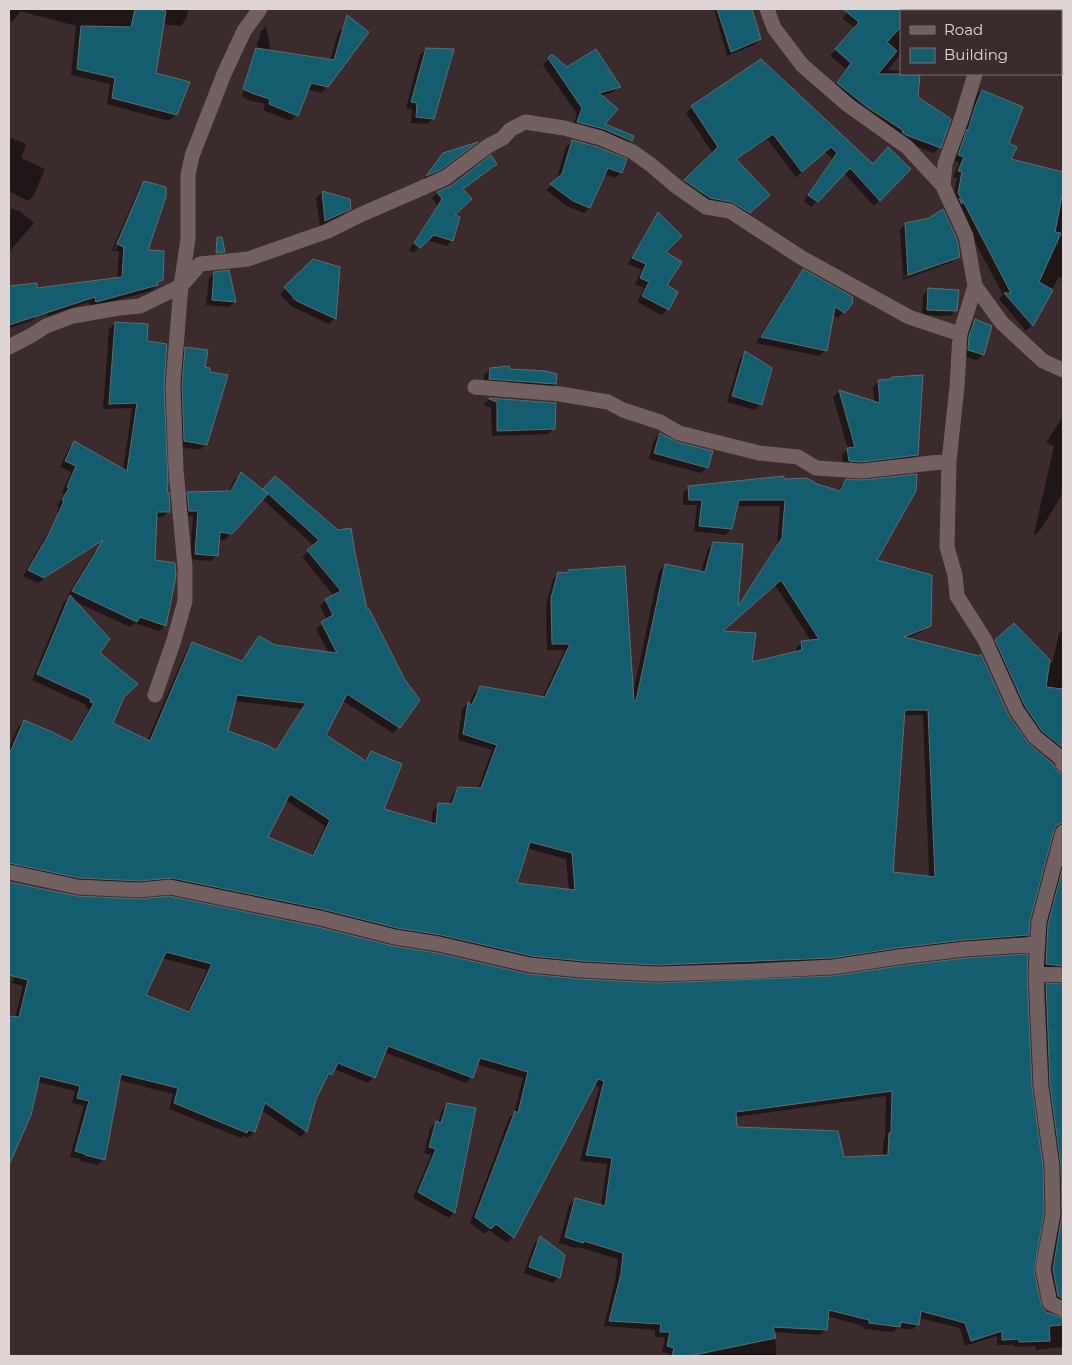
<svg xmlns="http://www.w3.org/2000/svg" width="1072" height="1365" viewBox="0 0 1072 1365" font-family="Montserrat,sans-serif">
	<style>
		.shadow { fill: #0007; fill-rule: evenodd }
		.building { fill: #135d6f; stroke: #5d6f75; fill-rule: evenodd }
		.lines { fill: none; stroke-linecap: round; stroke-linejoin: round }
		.minor { stroke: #736061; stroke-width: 15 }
	</style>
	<rect width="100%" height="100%" fill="#3b2b2c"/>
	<path class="shadow" d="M9,9H188L186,20L180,26L163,24L154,74L188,83L176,115L169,121L107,104L110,84L71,75L76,26L20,11L18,15L12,22L9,20Z
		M714,9H751L760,39L754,45L727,56Z
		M852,9H882L890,18L899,9L904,11H901V53L888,70L901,71V74H919L916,98L940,147L934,153L900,140L832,89L846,69L830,56L855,28L842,18Z
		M1055,9H1063V26L1061,24V11H1054Z
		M266,26L271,52L330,61L338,33L344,27L369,30L327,87L321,93L307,89L297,115L291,121L263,110L265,104L248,100L242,96L261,31Z
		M1061,38H1063V57L1061,61Z
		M426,49L433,119L427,124L411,123L412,109L406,108L420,55Z
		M552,56L567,69L619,86L613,92L601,96L603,124L632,137L631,141L626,147L572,128L577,114L543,65Z
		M761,60L873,165L909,169L874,206L844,173L811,207L804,201L832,159L825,152L796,177L767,139L735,160L763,201L744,218L704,203L680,187L713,154L686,113L692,107Z
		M981,90L1022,107L1008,144L1013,147L974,228L1025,172L1063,174V278L1059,277L1032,325L1026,331L999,299L1003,295L953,200L957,178L953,177L959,163L953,160L962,137L964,135L975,96Z
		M9,137L26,144L21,158L45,169L34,195L28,201L9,191Z
		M572,141L621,172L616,178L604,174L589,208L584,213L567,206L546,190L556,180L566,147Z
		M470,148L433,175L423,180L437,160L444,154Z
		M145,183L147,251L162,280L151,291L90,307L89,302L47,316L48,302L32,321L9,328V287L35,284V290L117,279L119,252L112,250L139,188ZM140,187H143L116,250L114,249Z
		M462,190L453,216L452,240L447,246L427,240L413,253L409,250L437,205L432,198L438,193Z
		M322,192L348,200L350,208L344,214L320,226L316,198Z
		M9,208L20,211L34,223L9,252Z
		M658,214L664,252L665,286L668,309L662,315L637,302L644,288L635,284L642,270L628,264L653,219Z
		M905,224L958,256L952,262L903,280V278L954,260V258L903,276L900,230Z
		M314,261L335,318L329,324L291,306L280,294ZM292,297L332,315V318L291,299Z
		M803,271L850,303L838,318L832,314L825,350L820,356L756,343L797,277Z
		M215,273L235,302L229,307L206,305L209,279Z
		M929,289L956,310L950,316L922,315L923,295Z
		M975,320L983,354L977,360L963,356L969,326Z
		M115,323L146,342L162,384L166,494L169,511L163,517H156L154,562L165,626L159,631L135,623L130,627L72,600L98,653L123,697L111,724L147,741L187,649L192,643L241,662L254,643L260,637L274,647L329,653L316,629L327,620L320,606L326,600L334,596L302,557L314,546L262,499L225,540L218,539L217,555L211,561L190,559L193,516L184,517L182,499L188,493L228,492L235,479L241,474L262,491L269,483L338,531L366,610L399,727L393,733L343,701L324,736L364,761L372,753L382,809L431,824L433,811L439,805H449L453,794L459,788L478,789L492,750L458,740L462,709L468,703L469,705L474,693L480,687L542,698L565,650H547L546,605L553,579L559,573L566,574L569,571L633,693L659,571L665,565L701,572L708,549L714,543L737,606L777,545L780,506H736L731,529L725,535L694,531L697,505H683V493L689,487L782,480L816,485L838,492L840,487L846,481L875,561L929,625L923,631L906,639L1007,716L1026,743L1056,772L1063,774V831L1060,829H1053L1029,919L1028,935L1022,941L825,963L650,970L525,961L165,883H73L9,869V744L10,746L18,727L24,721L70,743L89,709L85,708L86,705L32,680L64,602L69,598L67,597L93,553L99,548L119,547L57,512L59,507L57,506L64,494L62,493L71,472L60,467L69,448L74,442L123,470L132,408L103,409L109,329ZM775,585L811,641L802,642L796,648V653L750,664L721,632ZM234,701L302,709L275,750L227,732ZM903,715H923L929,877L892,873ZM285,800L325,826L311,857L266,838ZM526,848L566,859L569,891L515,884Z
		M186,348L203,368L206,444L200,450L179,447L180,354Z
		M745,353L761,404L755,410L727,402L740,359Z
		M490,369L509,370L555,384L549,390L484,384V375Z
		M893,378L917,455L911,460L844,466L842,455L848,449L833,397L839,391L874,402L873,387L878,382L890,381Z
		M489,399L554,404V428L548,434L492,436L491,408L483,405Z
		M1063,416V493L1041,529L1035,535L1034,534L1054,446L1046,443Z
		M660,434L676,443L712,452L706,468L701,473L649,459L654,440Z
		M51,531L93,545L88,550L38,583L23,576L45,537Z
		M1014,625L1052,664L1059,634L1063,630V759L1036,736L990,647Z
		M1063,854V974L1041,970L1043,930Z
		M9,883L76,897L392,947L529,976L657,985L834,978L1033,1271L1042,1310L1059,1319L1063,1320V1347L1036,1350L1035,1346L1014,1347V1345H997V1336L965,1346L960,1328L919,1318L918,1324L912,1330L897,1328L893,1332L864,1329L863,1326L827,1316L826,1329L820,1335L773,1332L776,1343V1356H669V1353L662,1352L665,1338L655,1337V1330L604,1326L615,1281L618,1259L578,1247L576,1248L559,1243L569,1205L575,1199L601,1206L607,1164L580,1161L599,1087L594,1085L513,1237L507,1243L489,1230L485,1234L470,1223L509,1118L514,1113L523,1078L476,1064L472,1077L466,1083L384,1052L374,1077L368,1083L334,1069L325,1080L315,1098L306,1131L301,1137L261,1110L254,1132L248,1138L243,1136L241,1138L169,1109L173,1094L119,1080L104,1159L98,1165L80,1161V1159L70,1157L84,1106L72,1103L75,1091L37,1082L23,1122L9,1119V1018H15L23,986L12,983L17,968L9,966ZM162,958L207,970L187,1013L145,995ZM886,1096L885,1138L883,1140V1157L843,1158L736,1129L735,1117Z
		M1046,984L1063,985V1308L1053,1302L1047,1276L1045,1092L1040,990Z
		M448,1104L454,1212L449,1218L413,1198L431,1155L424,1153L430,1128L436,1122L438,1123L442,1110Z
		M540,1238L564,1256L558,1278L553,1283L524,1273L534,1244Z"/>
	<path class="building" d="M135,9H154L166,11L156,73L190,82L177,115L112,98L115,78L77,69L81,26L131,27Z
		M717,9H752L761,39L731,52Z
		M843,9H901V27L887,42L897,51L878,74H920L918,97L951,119L941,148L906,135L902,132L904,131L867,107L837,83L851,63L835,49L859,22Z
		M347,15L369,32L328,87L311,83L298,116L269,104L270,99L254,94L243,89L256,48L334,60Z
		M426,48L454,49L434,119L416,117L417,103L411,102Z
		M596,49L621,87L599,93L618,109L605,124L634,136L632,141L604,129L577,122L582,108L548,58L552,54L567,67Z
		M761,59L873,164L888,147L911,169L880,201L850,168L818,202L808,195L837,153L831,147L802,172L773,134L736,159L770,195L750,213L732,202L710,198L684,180L718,147L691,106Z
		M982,90L1023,107L1009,143L1017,147L1011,159L1063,172V191L1055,232L1061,233L1039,282L1053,290L1033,326L1004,293H1011L962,199V204L959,199L961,198L958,193L962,172L958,171L964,157L958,155L967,129L968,130L975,107Z
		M572,140L598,147L627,159L622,173L608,168L590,208L573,201L550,184L562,174Z
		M478,142L440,170L426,176L443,153Z
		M491,155L497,164L463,189L472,199L455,215L460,217L453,241L434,235L420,248L414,243L442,199L437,192L451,186Z
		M144,181L166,187V197L148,250L164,251L163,280L158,282V285L96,302L95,297L9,325V286L37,283V288L122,277L124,247L117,244Z
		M322,191L350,199L351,209L325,221Z
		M943,209L957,239L960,257L908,275L905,223L929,218Z
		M658,212L682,236L666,252L682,262L667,285L678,292L669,310L642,296L649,282L640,278L646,264L632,258Z
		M217,237H222L225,252L216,253Z
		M313,259L340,267L336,319L297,301L284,287Z
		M803,269L853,297L852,304L845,313L835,307L827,351L761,337Z
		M229,270L236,302L212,300L214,272Z
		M928,288L959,290L957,311L927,310Z
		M975,319L992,326L984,355L968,350L969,336Z
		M115,322L148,324L147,341L167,344L164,384L168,484L167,492H169L170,512H157L155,560L175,563L176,576L166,626L140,617L137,622L72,591L103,540L44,578L28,570L50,532L64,501L62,500L69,488L67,487L76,466L65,461L74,441L127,471L137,403L109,404Z
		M185,347L208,350L205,367L210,368V372L228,375L207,445L184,441L182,384Z
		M745,351L772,368L762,405L732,396Z
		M509,366L510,369L545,371L557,374L556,384L489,379L490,368Z
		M923,375L918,455L862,462L849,461L847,448L855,447L839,390L880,403L878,380L892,379V377Z
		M489,398L556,403L555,429L497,431V402L489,399Z
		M660,433L677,442L713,451L708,468L654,453Z
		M241,472L268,494L232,534L220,532L218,556L195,554L198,511H189L187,492L231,491Z
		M917,474L916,491L877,560L932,575L931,626L904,637L979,656L981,654L1009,716L1029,744L1053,764L1057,771L1063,773V823L1057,825L1054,830L1030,920L1029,935L964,940L897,948L832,958L657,965L583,961L532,956L441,935L397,928L322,909L172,878L139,881L79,878L9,863V755L24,720L52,732L72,742L94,703L90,702L91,699L37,674L70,595L110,639L100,653L138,684L124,697L113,723L150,741L192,642L242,661L259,636L275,645L337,653L321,622L333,615L325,599L341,591L307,550L319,540L263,489L275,476L338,530L351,528L355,553L367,609H369L405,680L420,700L400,728L347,694L326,735L366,761L371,751L402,764L384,809L436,824L438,803L452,804L458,787L481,788L497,745L463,734L468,702L472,705L480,686L545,697L570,644H552L551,598L558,572L568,573V570L625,566L634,701H636L665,564L705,572L713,542L743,544L738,606L782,538L785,500H739L732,529L699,526L702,500H689L688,486L784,476V479L807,478L817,484L840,491L846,479L863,480ZM781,580L819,639L801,641L802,650L752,662L756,633L723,631ZM237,695L306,703L276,750L267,745L228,731ZM905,710H928L935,877L893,872ZM290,794L330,820L313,856L268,837ZM530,842L572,853L575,890L517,883Z
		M1014,623L1050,660L1046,687L1063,689L1062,747L1042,731L1025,706L995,640Z
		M1063,867V966L1046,964L1048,924Z
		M9,882L77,896L139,899L169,896L318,927L393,946L437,953L528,974L581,979L657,983L833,976L899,966L966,958L1028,954L1027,973L1032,1086L1043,1167L1044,1213L1034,1271L1042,1308L1046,1312L1063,1318V1325L1049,1326L1050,1341L1019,1342V1339L1002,1340V1331L971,1341L965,1323L921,1311L919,1325L901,1322L900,1327L869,1323V1320L829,1310L827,1330L773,1327L776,1338L689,1356H672L674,1348L667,1346L670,1332H660L661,1324L609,1321L621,1274L623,1253L584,1241L583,1243L565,1237L575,1198L605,1206L612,1158L586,1155L604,1081L598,1079L514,1238L496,1224L491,1229L475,1217L515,1111L518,1113L528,1072L480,1058L473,1078L388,1046L375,1078L338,1063L332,1075L329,1073L316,1099L307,1132L265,1103L255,1132L248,1130L247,1133L174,1103L178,1088L121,1074L105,1160L85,1155V1154L75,1151L89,1101L77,1098L80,1086L40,1076L31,1115L9,1165V1016L19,1017L28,980L9,975ZM166,952L212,964L189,1012L146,995ZM892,1091L891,1133H889L888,1155L844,1157L838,1131L737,1127L736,1112Z
		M1046,983L1063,984V1299L1058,1296L1053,1269L1062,1215L1061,1166L1050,1085Z
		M447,1103L476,1108L455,1213L418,1192L436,1149L429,1147L436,1121L441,1123Z
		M540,1236L565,1255L560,1278L529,1267Z"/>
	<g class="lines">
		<path class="minor" d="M767,9L774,28L802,65L848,105L907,147L943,186
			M1043,9L1046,11
			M993,11L994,9
			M1061,25L1063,28
			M975,74L962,117L945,164L943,186L966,236L975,286L1002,323L1043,361L1063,370
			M975,286L960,334L957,387L949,461L947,547L955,575L957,596L985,640L1017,711L1035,737L1061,758L1063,764
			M9,347L32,335L46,326L73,316L119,308L140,306L181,286L200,264L248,259L328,231L360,215L445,178L488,146L503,138L510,130L525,122L564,128L601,138L633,152L651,165L676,186L706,207L730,211L802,258L909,317L960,334
			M475,387L560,394L608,402L623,410L660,422L679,433L759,453L798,457L816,468L862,471L949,461
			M155,695L174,640L185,601V567L176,470L173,384L181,286L188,239V175L192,156L224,74L244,31L260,9
			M1063,832L1039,922L1036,973L1041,1086L1052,1166L1053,1214L1043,1269L1050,1303L1063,1309
			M9,872L78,887L139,890L170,887L320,918L395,937L439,944L530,965L582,970L657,974L754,971L833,967L898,957L965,949L1038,944
			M1036,973L1063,975"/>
	</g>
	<rect width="1072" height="1365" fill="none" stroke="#e0d5d5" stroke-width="20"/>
	<rect x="900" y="10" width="162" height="65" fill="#3b2b2c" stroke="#7d6f70"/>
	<rect x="910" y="26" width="25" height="8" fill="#736061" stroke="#7d6f70"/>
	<text x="944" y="35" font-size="15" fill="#e0d5d5">Road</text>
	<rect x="910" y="48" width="25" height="15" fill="#135d6f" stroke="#7d6f70"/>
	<text x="944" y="60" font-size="15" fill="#e0d5d5">Building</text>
</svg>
